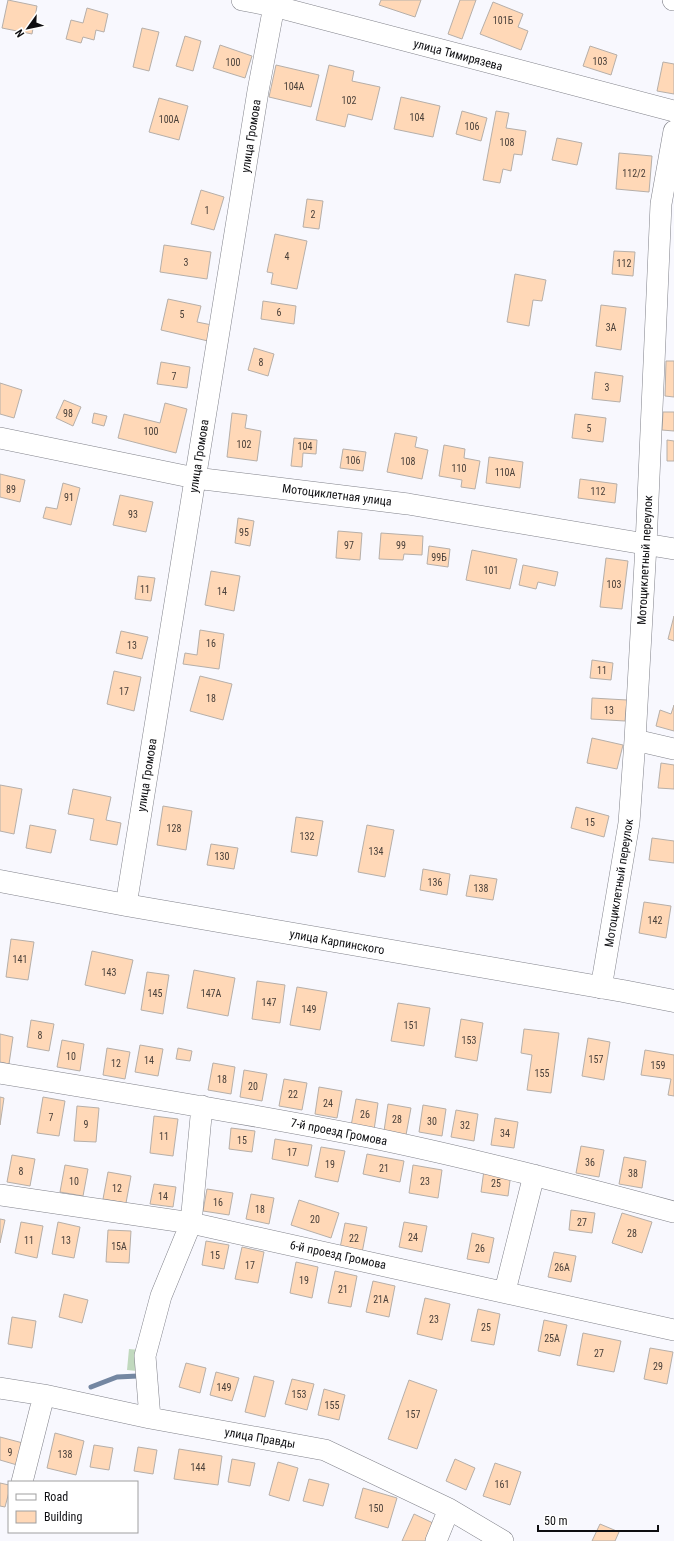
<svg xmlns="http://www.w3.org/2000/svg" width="674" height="1541" viewBox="0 0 674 1541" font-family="'Roboto Condensed',sans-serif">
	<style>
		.green { fill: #c1d9be }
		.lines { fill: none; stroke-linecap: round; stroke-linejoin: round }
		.stream { stroke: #7487a2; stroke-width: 5 }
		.building { fill: #ffd8b7; stroke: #b6afa9 }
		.minor-casing { stroke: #81828a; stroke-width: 22 }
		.major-casing { stroke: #81828a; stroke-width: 23 }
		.minor { stroke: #fff; stroke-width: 21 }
		.major { stroke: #fff; stroke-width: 22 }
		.labels { text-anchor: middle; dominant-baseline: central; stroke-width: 4; stroke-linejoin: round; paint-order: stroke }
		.number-label { font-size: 10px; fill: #4a403a }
		.street-label { font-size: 12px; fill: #0e0e11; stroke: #fff }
	</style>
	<rect width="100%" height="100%" fill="#f8f8fe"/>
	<path class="green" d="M129,1349L139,1350L137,1371L127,1370Z"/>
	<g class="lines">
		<path class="stream" d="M91,1387L117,1377L138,1376"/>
	</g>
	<path class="building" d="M8,0L37,6L32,34L2,28Z
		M381,0H421L415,17L379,5Z
		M460,0H476L462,39L448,34Z
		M493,2L523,14L518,27L528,31L521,50L480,34Z
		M87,8L108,14L104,32L96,30L94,40L83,37L81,43L66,39L71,20L83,23Z
		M142,28L159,32L149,71L133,67Z
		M185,36L201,41L193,71L176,66Z
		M220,45L252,56L245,78L213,68Z
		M590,46L617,55L611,75L583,66Z
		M663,62L674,64V94L657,91Z
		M276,65L319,75L311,107L269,97Z
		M329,65L354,71L352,81L380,87L372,120L348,114L345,127L316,120Z
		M401,97L440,106L433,137L394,129Z
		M159,98L188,106L179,140L149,132Z
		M462,111L487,118L481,141L456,134Z
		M496,111L509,113L506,128L526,131L522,155L514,154L511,171L503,169L500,183L483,180Z
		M557,138L582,143L577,165L552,160Z
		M619,153L652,156L649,192L616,189Z
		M201,190L224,197L214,230L191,224Z
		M307,199L323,201L319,229L303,227Z
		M275,234L307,241L297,289L271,284L273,273L267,272Z
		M164,245L211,252L207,279L160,272Z
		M614,251L635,252L633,276L612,274Z
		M515,274L546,280L542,301L533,300L529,326L507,322Z
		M168,299L201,306L197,322L212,325L208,341L161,330Z
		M263,301L296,306L294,324L261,319Z
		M601,305L626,308L621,350L596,346Z
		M254,348L274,354L268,376L248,370Z
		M666,361H674V397L665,396Z
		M161,362L190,367L187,388L157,384Z
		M595,372L623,376L620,402L592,399Z
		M0,383L22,390L14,418L0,414Z
		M64,400L81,407L73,426L56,418Z
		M165,403L187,409L176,453L118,438L124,414L160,423Z
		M663,412H674V431L662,430Z
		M94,413L107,416L104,426L92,423Z
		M232,413L247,415L245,428L261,431L257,461L227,457Z
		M575,414L606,418L603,442L572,438Z
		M395,433L417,437L415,447L428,450L422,479L387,472Z
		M294,438L317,440L316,454L303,453L302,467L291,466Z
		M667,440L674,441V461H667Z
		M444,445L465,449L464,458L480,461L475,489L461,487L462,480L439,476Z
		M343,449L366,452L363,471L340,468Z
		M489,457L523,462L520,488L486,483Z
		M0,474L25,480L20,502L0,497Z
		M580,479L617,484L615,503L578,498Z
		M63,483L80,488L71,525L43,518L46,507L57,509Z
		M120,495L153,502L146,532L113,525Z
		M238,518L254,521L250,546L235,543Z
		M338,531L362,533L360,560L336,558Z
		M381,533L423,536L422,555L404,554L403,560L379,559Z
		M429,546L450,549L448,567L427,564Z
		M472,550L517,559L510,589L466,580Z
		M606,558L628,561L622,609L600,607Z
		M523,565L558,572L555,586L538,582L536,589L519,585Z
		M211,571L240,576L234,611L205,605Z
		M138,576L155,578L151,601L135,599Z
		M674,616V641L668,639Z
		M200,630L224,634L219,669L183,664L185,653L197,655Z
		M121,631L148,637L142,659L116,653Z
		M592,660L613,663L611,680L590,678Z
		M114,671L141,677L134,711L107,704Z
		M200,676L232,684L223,720L190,711Z
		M592,698L627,700L625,721L591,719Z
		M674,705V731L656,726L660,710L671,714Z
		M592,738L623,745L617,769L587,763Z
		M661,763L674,765V789L658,788Z
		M0,785L22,789L14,834L0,831Z
		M73,789L111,797L106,820L121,823L117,845L90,840L94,819L68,814Z
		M163,806L192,811L186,850L157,845Z
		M576,807L609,816L604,837L571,828Z
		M296,817L323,821L317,856L291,852Z
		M30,825L56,830L51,853L26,848Z
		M367,825L394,830L385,877L358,872Z
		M652,838L674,841V863L649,860Z
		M211,844L238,848L234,869L207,865Z
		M423,869L450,874L447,895L420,890Z
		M470,875L497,879L493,900L466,896Z
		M644,902L671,906L666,938L639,933Z
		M11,939L34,942L28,980L6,977Z
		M92,951L133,960L125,994L85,985Z
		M194,970L235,978L228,1016L187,1008Z
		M147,972L169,975L163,1014L141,1010Z
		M257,981L285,985L280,1023L252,1019Z
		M297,987L327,992L320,1030L290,1025Z
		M398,1003L430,1008L424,1046L391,1041Z
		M461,1019L483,1023L477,1061L455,1057Z
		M31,1020L54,1024L49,1051L27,1047Z
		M524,1029L559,1033L551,1093L527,1090L532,1055L521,1053Z
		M0,1034L13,1037L9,1064L0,1062Z
		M588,1038L610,1042L604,1080L582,1076Z
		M62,1040L84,1044L80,1071L57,1067Z
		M140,1045L163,1049L158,1076L135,1072Z
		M107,1048L130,1052L125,1079L103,1075Z
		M178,1048L192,1051L190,1061L176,1059Z
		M645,1050L674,1055V1096L668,1095L671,1079L641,1075Z
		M213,1063L235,1067L231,1094L208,1090Z
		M244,1070L267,1074L262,1101L240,1097Z
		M284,1079L307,1083L302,1110L279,1106Z
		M319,1087L342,1091L337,1118L315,1114Z
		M0,1097L4,1098L0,1125Z
		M43,1097L65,1101L59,1136L37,1133Z
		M356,1099L378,1103L374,1130L351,1126Z
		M388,1104L411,1108L406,1135L384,1131Z
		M423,1105L446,1109L442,1136L419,1132Z
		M77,1106L99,1108L96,1142L74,1141Z
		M456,1110L478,1114L474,1141L451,1137Z
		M154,1116L178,1119L173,1156L150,1153Z
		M495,1118L518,1122L514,1148L491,1145Z
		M231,1128L255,1131L252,1152L229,1149Z
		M275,1139L312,1145L308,1166L272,1159Z
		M581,1146L604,1150L599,1177L576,1173Z
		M321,1147L345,1151L338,1182L315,1177Z
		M367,1154L404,1161L400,1182L363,1174Z
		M12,1155L35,1159L30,1186L7,1182Z
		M624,1157L646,1161L642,1188L619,1184Z
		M65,1165L88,1169L83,1196L60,1192Z
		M413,1165L442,1170L438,1198L409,1193Z
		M484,1170L511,1173L508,1196L481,1192Z
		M108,1172L131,1176L126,1203L103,1199Z
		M154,1184L176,1187L173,1207L150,1204Z
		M207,1189L233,1193L229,1215L203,1211Z
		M251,1194L274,1198L269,1224L246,1219Z
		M299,1200L339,1213L331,1238L291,1225Z
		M571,1210L595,1213L592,1233L569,1230Z
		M622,1213L652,1222L642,1253L612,1243Z
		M0,1219L5,1220L0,1243Z
		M21,1222L43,1226L37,1258L15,1253Z
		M58,1222L80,1227L74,1258L52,1254Z
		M404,1222L427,1226L422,1252L399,1247Z
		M345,1223L367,1227L362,1253L340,1248Z
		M108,1230L131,1231L129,1263L106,1262Z
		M472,1233L494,1238L489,1263L467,1259Z
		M206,1241L229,1245L224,1269L202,1265Z
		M242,1247L264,1252L258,1283L235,1279Z
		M554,1252L576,1256L571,1282L548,1277Z
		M296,1262L318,1267L312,1298L290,1293Z
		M335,1271L357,1276L351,1307L328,1303Z
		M373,1281L395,1286L389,1317L366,1312Z
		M64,1294L88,1300L82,1323L59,1317Z
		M425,1298L450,1304L442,1340L417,1334Z
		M478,1309L500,1314L494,1345L471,1341Z
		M12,1317L36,1321L32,1348L8,1344Z
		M544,1320L567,1325L560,1356L538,1351Z
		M583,1333L621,1341L614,1372L577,1365Z
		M650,1348L673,1352L667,1384L644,1379Z
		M186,1363L206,1368L200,1393L179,1387Z
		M216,1372L239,1378L232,1401L210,1395Z
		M254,1376L274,1381L265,1417L245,1412Z
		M292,1379L314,1384L307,1410L285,1404Z
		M409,1380L437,1390L417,1449L388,1439Z
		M324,1389L345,1395L339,1420L318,1415Z
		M55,1433L84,1441L76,1475L47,1468Z
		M0,1437L23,1443L17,1465L0,1460Z
		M94,1445L113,1448L109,1470L90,1467Z
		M138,1447L157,1450L153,1474L134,1471Z
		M179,1449L222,1456L218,1485L174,1479Z
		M232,1459L255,1463L250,1486L228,1482Z
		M455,1459L475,1468L466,1490L446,1481Z
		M278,1462L298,1468L289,1501L269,1495Z
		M495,1463L521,1472L510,1505L483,1496Z
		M309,1479L329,1484L323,1506L303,1501Z
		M0,1483L9,1485V1492L5,1507L0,1506Z
		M363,1488L397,1498L388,1528L355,1518Z
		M414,1514L433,1523L425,1541H402Z
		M600,1524L619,1532L615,1541H592Z"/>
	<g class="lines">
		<defs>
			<path id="minor" d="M242,0L274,6L674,111
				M673,0H674
				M0,438L195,478L408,504L674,549
				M635,740L674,749
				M126,905L258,91L274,6
				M601,988L629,823L635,740L646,545L661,204L674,131
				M0,1073C123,1093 246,1113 368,1137C471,1158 573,1185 674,1212
				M0,1195L191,1223L674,1330
				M505,1291L534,1175
				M0,1388L44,1395L150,1418L325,1450L449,1509L503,1541
				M150,1418L145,1356L161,1296L191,1223L202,1106
				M22,1482L44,1395
				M436,1541L449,1509"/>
			<path id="major" d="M0,881L126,905L623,991L674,1001"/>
		</defs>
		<use href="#minor" class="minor-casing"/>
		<use href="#major" class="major-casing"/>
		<use href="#minor" class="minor"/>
		<use href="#major" class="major"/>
	</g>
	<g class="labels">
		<g class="number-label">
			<text x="503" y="20">101Б</text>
			<text x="600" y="61">103</text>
			<text x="233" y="62">100</text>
			<text x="294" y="86">104А</text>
			<text x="349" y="100">102</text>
			<text x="417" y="117">104</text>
			<text x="169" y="119">100А</text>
			<text x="472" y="126">106</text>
			<text x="507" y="142">108</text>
			<text x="634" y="173">112/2</text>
			<text x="207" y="210">1</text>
			<text x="313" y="214">2</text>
			<text x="287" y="256">4</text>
			<text x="186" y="262">3</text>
			<text x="624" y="263">112</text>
			<text x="279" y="312">6</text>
			<text x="182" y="314">5</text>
			<text x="611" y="327">3А</text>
			<text x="261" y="362">8</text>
			<text x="174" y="376">7</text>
			<text x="607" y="387">3</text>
			<text x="68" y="413">98</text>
			<text x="589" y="428">5</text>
			<text x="151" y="431">100</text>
			<text x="244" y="444">102</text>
			<text x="305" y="446">104</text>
			<text x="353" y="460">106</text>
			<text x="408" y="461">108</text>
			<text x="459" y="468">110</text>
			<text x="505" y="472">110А</text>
			<text x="11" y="489">89</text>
			<text x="598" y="491">112</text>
			<text x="69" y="497">91</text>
			<text x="133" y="514">93</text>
			<text x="244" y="532">95</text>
			<text x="349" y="545">97</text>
			<text x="401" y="545">99</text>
			<text x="439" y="557">99Б</text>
			<text x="491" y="570">101</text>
			<text x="614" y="584">103</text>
			<text x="145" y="589">11</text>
			<text x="222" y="591">14</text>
			<text x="211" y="643">16</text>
			<text x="132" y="645">13</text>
			<text x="602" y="670">11</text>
			<text x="124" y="691">17</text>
			<text x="211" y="698">18</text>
			<text x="609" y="710">13</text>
			<text x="590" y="822">15</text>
			<text x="174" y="828">128</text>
			<text x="307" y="836">132</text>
			<text x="376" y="851">134</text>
			<text x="222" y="856">130</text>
			<text x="435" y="882">136</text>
			<text x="481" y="888">138</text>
			<text x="655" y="920">142</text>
			<text x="20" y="959">141</text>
			<text x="109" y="972">143</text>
			<text x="155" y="993">145</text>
			<text x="211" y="993">147А</text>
			<text x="269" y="1002">147</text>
			<text x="309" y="1009">149</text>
			<text x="411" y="1025">151</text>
			<text x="40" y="1035">8</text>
			<text x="469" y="1040">153</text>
			<text x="71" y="1056">10</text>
			<text x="596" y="1059">157</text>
			<text x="149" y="1060">14</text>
			<text x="116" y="1063">12</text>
			<text x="658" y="1065">159</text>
			<text x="542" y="1073">155</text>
			<text x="222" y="1079">18</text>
			<text x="253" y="1086">20</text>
			<text x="293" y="1094">22</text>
			<text x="328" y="1103">24</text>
			<text x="365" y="1114">26</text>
			<text x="51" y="1117">7</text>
			<text x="397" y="1119">28</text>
			<text x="432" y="1121">30</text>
			<text x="86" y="1124">9</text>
			<text x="465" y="1125">32</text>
			<text x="505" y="1133">34</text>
			<text x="164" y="1136">11</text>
			<text x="242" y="1140">15</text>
			<text x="292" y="1152">17</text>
			<text x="590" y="1162">36</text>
			<text x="330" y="1164">19</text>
			<text x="384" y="1168">21</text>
			<text x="21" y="1171">8</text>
			<text x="633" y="1173">38</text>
			<text x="74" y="1181">10</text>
			<text x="425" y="1181">23</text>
			<text x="496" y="1183">25</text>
			<text x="117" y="1188">12</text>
			<text x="163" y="1196">14</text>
			<text x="218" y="1202">16</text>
			<text x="260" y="1209">18</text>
			<text x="315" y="1219">20</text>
			<text x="582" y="1222">27</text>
			<text x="632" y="1233">28</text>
			<text x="413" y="1237">24</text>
			<text x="354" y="1238">22</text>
			<text x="29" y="1240">11</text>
			<text x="66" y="1240">13</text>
			<text x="119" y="1246">15А</text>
			<text x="480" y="1248">26</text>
			<text x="215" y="1255">15</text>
			<text x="250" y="1265">17</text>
			<text x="562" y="1267">26А</text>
			<text x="304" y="1280">19</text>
			<text x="343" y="1289">21</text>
			<text x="381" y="1299">21А</text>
			<text x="434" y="1319">23</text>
			<text x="486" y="1327">25</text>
			<text x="552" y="1338">25А</text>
			<text x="599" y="1353">27</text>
			<text x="658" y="1366">29</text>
			<text x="224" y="1387">149</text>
			<text x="299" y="1394">153</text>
			<text x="332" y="1405">155</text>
			<text x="413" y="1414">157</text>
			<text x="10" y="1452">9</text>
			<text x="65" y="1454">138</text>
			<text x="198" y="1467">144</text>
			<text x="502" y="1484">161</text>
			<text x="376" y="1508">150</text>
		</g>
		<g class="street-label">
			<text transform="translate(458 55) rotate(15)">улица Тимирязева</text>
			<text transform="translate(251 136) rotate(-81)">улица Громова</text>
			<text transform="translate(199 456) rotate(-81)">улица Громова</text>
			<text transform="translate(337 495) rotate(7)">Мотоциклетная улица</text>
			<text transform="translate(645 560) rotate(-87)">Мотоциклетный переулок</text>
			<text transform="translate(147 775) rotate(-81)">улица Громова</text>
			<text transform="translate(619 883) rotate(-81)">Мотоциклетный переулок</text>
			<text transform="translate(337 942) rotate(10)">улица Карпинского</text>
			<text transform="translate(339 1132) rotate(11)">7-й проезд Громова</text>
			<text transform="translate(338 1255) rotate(12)">6-й проезд Громова</text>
			<text transform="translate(260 1438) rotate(10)">улица Правды</text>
		</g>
	</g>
	<rect x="8" y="1481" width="130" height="52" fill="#ffffff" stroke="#9f9fa0"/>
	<rect x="16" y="1494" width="20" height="6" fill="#ffffff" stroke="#9f9fa0"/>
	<text x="44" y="1501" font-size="12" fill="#0e0e11">Road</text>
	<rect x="16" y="1511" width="20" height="12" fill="#ffd8b7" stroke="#9f9fa0"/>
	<text x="44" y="1521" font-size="12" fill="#0e0e11">Building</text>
	<g transform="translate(28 28) rotate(237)" stroke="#ffffff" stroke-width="3" paint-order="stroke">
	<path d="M0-3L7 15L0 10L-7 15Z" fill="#0e0e11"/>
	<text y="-6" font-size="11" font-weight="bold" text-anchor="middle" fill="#0e0e11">N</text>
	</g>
	<path d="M538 1525v6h120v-6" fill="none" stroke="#0e0e11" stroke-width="2"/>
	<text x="544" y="1525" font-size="12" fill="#0e0e11" stroke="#ffffff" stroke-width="3" paint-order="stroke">50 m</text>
</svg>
